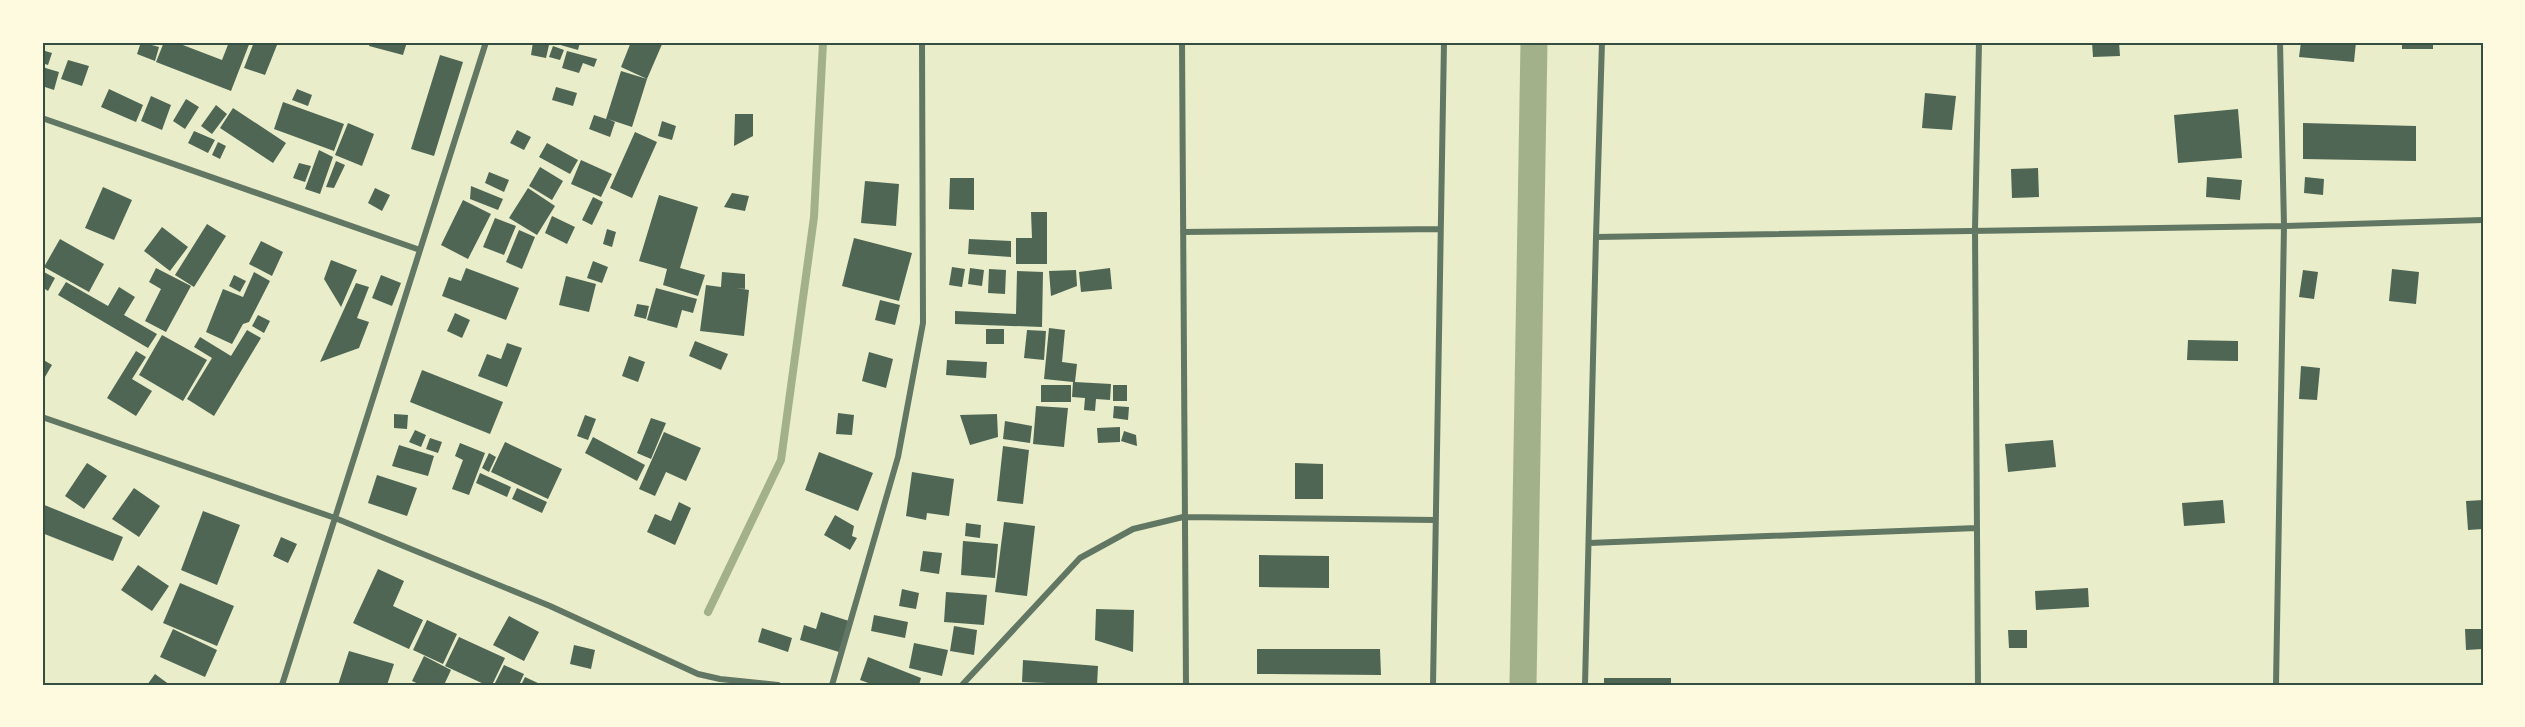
<svg xmlns="http://www.w3.org/2000/svg" width="2525" height="727" viewBox="0 0 2525 727" font-family="Rubik,sans-serif">
	<style>
		.lines { fill: none; stroke-linecap: round; stroke-linejoin: round }
		.stream { stroke: #a3b18a; stroke-width: 8 }
		.canal { stroke: #a3b18a; stroke-width: 27 }
		.building { fill: #4f6655 }
		.minor { stroke: #617663; stroke-width: 6 }
		.neatline { fill: none; stroke: #344e41; stroke-width: 2 }
	</style>
	<rect width="100%" height="100%" fill="#e9edc9"/>
	<g class="lines">
		<path class="stream" d="M708,612L781,460L814,217L823,42"/>
		<path class="canal" d="M1523,685L1534,42"/>
	</g>
	<path class="building" d="M141,42L159,47L155,61L137,54Z
		M164,42H175L222,60L229,42H250L231,91L156,62Z
		M254,42H269L277,45L265,75L244,68Z
		M370,42H407L403,55L369,46Z
		M533,42L549,45L546,58L531,55Z
		M550,42H580L578,50Z
		M631,42H663L647,79L632,127L608,119L615,122L610,137L589,129L594,115L606,119L621,71L647,79L621,67Z
		M2092,42H2119L2120,56L2093,57Z
		M2301,42H2356L2354,62L2299,57Z
		M2402,42H2433V49H2402Z
		M553,46L564,50L560,60L549,57Z
		M42,50L52,53L48,65L42,63Z
		M567,51L597,59L594,67L583,63L579,73L562,68Z
		M440,55L463,62L434,156L411,149Z
		M68,60L89,66L82,86L61,79Z
		M42,67L59,72L54,90L42,86Z
		M556,87L577,93L573,106L552,100Z
		M109,89L143,105L136,122L101,107Z
		M297,89L312,95L308,106L292,100Z
		M1925,93L1956,96L1952,130L1922,128Z
		M151,96L171,105L162,130L141,121Z
		M186,99L199,107L185,129L173,121Z
		M283,102L344,124L334,151L274,129Z
		M216,105L227,114L212,134L201,126Z
		M233,108L286,143L273,163L220,128Z
		M2238,109L2242,158L2178,163L2174,115Z
		M735,114H753V136L734,146Z
		M662,121L676,126L672,140L658,136Z
		M348,123L374,134L362,166L335,155Z
		M2303,123L2416,126V161L2303,159Z
		M517,130L531,137L524,150L510,143Z
		M194,131L215,140L208,153L188,143Z
		M635,132L657,142L632,198L610,188Z
		M218,142L226,146L220,159L212,155Z
		M547,143L578,160L570,174L539,157Z
		M319,150L333,157L320,194L305,189Z
		M581,160L612,174L601,197L571,184Z
		M336,161L345,165L334,188L326,187Z
		M299,163L311,166L305,182L293,178Z
		M540,167L563,181L552,200L529,186Z
		M2038,168L2039,197L2012,198L2011,169Z
		M489,172L509,180L504,192L485,183Z
		M2207,177L2242,180L2240,200L2206,197Z
		M2305,177L2324,179L2323,195L2304,193Z
		M950,178H974V210L949,209Z
		M865,181L899,184L896,226L861,223Z
		M471,186L503,199L498,210L470,199Z
		M103,187L132,200L114,240L85,228Z
		M375,188L390,195L382,211L368,203Z
		M528,188L555,206L537,235L509,218Z
		M732,193L749,196L745,211L724,207Z
		M659,195L698,207L680,268L705,275L698,296L663,285L667,269L639,261Z
		M593,197L603,202L592,225L582,220Z
		M463,200L491,214L468,259L441,245Z
		M1031,212H1047V264H1016V238H1032Z
		M552,216L575,227L567,244L545,233Z
		M495,218L516,226L504,255L483,247Z
		M207,224L226,236L194,287L175,275Z
		M162,227L188,247L170,271L144,251Z
		M607,229L616,232L612,247L603,244Z
		M519,230L535,237L522,269L506,262Z
		M854,238L912,253L899,301L842,286Z
		M60,239L104,264L89,292L44,267Z
		M969,239L1011,241V257L968,254Z
		M261,241L283,252L272,276L249,264Z
		M331,260L357,270L341,307L324,279Z
		M593,261L608,267L602,283L587,278Z
		M952,267L965,269L962,287L949,285Z
		M156,268L191,286L166,332L145,321L161,289L149,282Z
		M466,268L519,288L506,320L442,296L449,277L461,281Z
		M970,268L984,270L982,286L968,284Z
		M1110,268L1112,289L1081,292L1079,272Z
		M989,269L1006,270L1005,294L988,293Z
		M2392,269L2419,272L2416,304L2389,301Z
		M1076,270L1077,286L1051,296L1049,271Z
		M2303,270L2318,272L2314,299L2299,297Z
		M42,271L55,278L48,291L42,287Z
		M1017,271L1043,272L1042,327L955,324V311L1016,314Z
		M254,272L270,281L249,322L243,324L232,344L206,332L223,289L243,297Z
		M722,272L745,274V289L736,288L749,290L744,336L700,331L706,285L721,287Z
		M234,275L246,281L240,292L229,286Z
		M381,275L401,283L392,306L372,298Z
		M566,276L596,284L589,312L559,305Z
		M66,282L108,306L119,287L135,297L124,315L157,334L148,348L58,295Z
		M356,283L369,287L357,318L369,322L359,348L320,362Z
		M656,288L697,299L693,313L682,310L677,328L647,320Z
		M880,300L900,305L895,325L875,320Z
		M637,304L649,306L646,319L634,316Z
		M455,313L470,320L462,338L447,331Z
		M258,315L270,321L264,333L252,326Z
		M1049,328L1065,330L1062,362L1077,364L1075,382L1111,384L1110,400L1096,399L1095,411L1084,410L1085,398L1072,397L1073,382L1044,379Z
		M986,329H1004V344H986Z
		M247,330L261,338L214,416L187,399L212,358L194,347L200,337L231,356Z
		M1027,330L1046,331L1044,360L1024,358Z
		M162,335L207,360L183,401L139,375Z
		M2188,340L2238,341V361L2187,360Z
		M695,341L728,354L721,370L689,356Z
		M507,343L522,348L507,387L478,376L487,354L501,359Z
		M136,351L146,357L132,379L152,391L136,416L107,398Z
		M869,352L893,359L886,388L862,381Z
		M629,356L645,362L638,382L622,376Z
		M42,359L52,365L42,382Z
		M947,360L987,362L986,378L946,375Z
		M2301,366L2320,368L2317,400L2299,399Z
		M422,370L503,402L490,434L410,402Z
		M1041,385H1071V402H1041Z
		M1113,385H1127V401H1113Z
		M1036,406L1068,408L1064,447L1033,444Z
		M1114,406L1129,407L1128,420L1113,418Z
		M838,413L854,415L852,435L836,434Z
		M394,414L408,415L407,429L394,428Z
		M997,414L998,437L970,445L960,415Z
		M585,415L596,419L588,440L577,436Z
		M651,418L666,423L651,459L637,453Z
		M1005,421L1032,426L1030,443L1003,439Z
		M1120,427V442L1098,443L1097,428Z
		M415,430L426,435L421,447L409,442Z
		M1124,431L1136,435L1137,446L1121,441Z
		M664,432L701,448L686,481L666,472L655,496L639,489Z
		M593,437L645,465L637,481L585,453Z
		M430,438L442,442L438,453L426,449Z
		M2053,440L2056,467L2008,472L2005,444Z
		M505,442L562,469L548,499L491,472Z
		M460,443L485,453L469,495L452,489L463,460L455,456Z
		M399,445L434,456L428,476L392,466Z
		M1003,446L1029,450L1023,504L997,501Z
		M819,452L873,473L858,511L805,490Z
		M489,453L496,457L489,472L482,468Z
		M87,463L107,476L84,509L65,496Z
		M1295,463L1323,464V499H1295Z
		M912,472L954,479L949,516L927,513L926,520L906,516Z
		M480,473L511,487L507,497L476,483Z
		M377,475L417,488L407,516L368,503Z
		M134,488L160,506L139,537L112,519Z
		M517,488L547,502L542,513L512,499Z
		M2223,500L2225,523L2184,526L2182,503Z
		M2483,500V529L2468,530L2466,501Z
		M679,502L691,508L675,545L647,532L655,514L671,521Z
		M42,504L123,537L113,561L42,533Z
		M203,511L240,525L217,585L181,570Z
		M835,515L854,526L852,536L857,538L850,550L824,535Z
		M1004,522L1035,526L1027,596L995,592Z
		M966,523L981,525L980,538L965,536Z
		M281,537L297,544L288,563L273,556Z
		M963,541L998,544L995,578L961,575Z
		M923,551L942,553L939,574L920,571Z
		M1259,555L1329,556V588L1259,587Z
		M138,565L169,586L152,611L121,590Z
		M378,569L404,581L393,606L423,620L409,649L353,623Z
		M180,583L234,606L217,646L163,623Z
		M2088,588L2089,607L2036,610L2035,591Z
		M902,589L919,593L916,609L899,606Z
		M946,592L987,595L984,625L944,622Z
		M1096,609L1134,610L1133,652L1095,640Z
		M821,612L849,621L839,652L800,640L804,625L816,629Z
		M874,615L908,622L905,638L871,631Z
		M509,616L539,632L524,661L493,645Z
		M427,620L457,634L443,664L413,650Z
		M954,626L977,630L974,655L950,651Z
		M762,628L792,638L788,652L758,642Z
		M173,629L217,650L205,677L160,657Z
		M2465,629H2483V649L2466,650Z
		M2008,630H2027V648H2009Z
		M459,637L505,658L492,685H486L445,666Z
		M914,643L948,650L942,676L909,668Z
		M574,645L595,650L591,669L570,664Z
		M1257,649H1380L1381,675L1257,674Z
		M349,651L394,664L387,685H338Z
		M424,656L451,670L444,685H421L412,681Z
		M868,657L921,678L919,685H874L860,680Z
		M1023,660L1098,666L1097,685L1022,682Z
		M504,665L524,674L519,685H494Z
		M155,674L170,685H147Z
		M525,677L542,685H521Z
		M1604,678H1671V685H1604Z"/>
	<g class="lines">
		<path class="minor" d="M1182,42L1186,685
			M1602,42L1596,237L2284,226L2483,220
			M42,118L420,250
			M1183,232L1440,229
			M42,417L335,518L550,606L698,674L720,679L778,685
			M1589,543L1977,528
			M282,685L486,42
			M832,685L898,457L923,323L922,42
			M962,685L1080,558L1133,529L1183,517L1435,520
			M1433,685L1444,42
			M1585,685L1596,237
			M1978,685L1975,229L1979,42
			M2276,685L2284,226L2280,42"/>
	</g>
	<rect width="2525" height="727" fill="none" stroke="#fefae0" stroke-width="87"/>
	<rect x="44" y="44" width="2438" height="640" class="neatline"/>
</svg>
